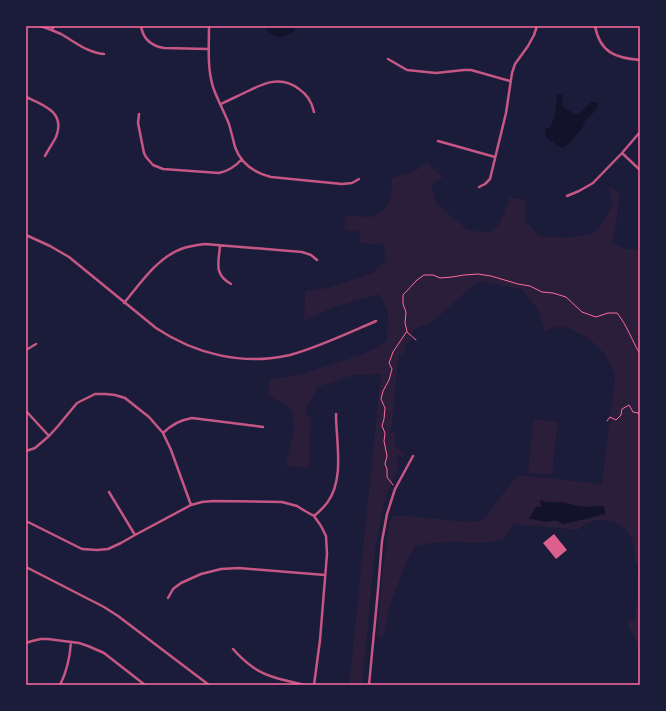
<svg xmlns="http://www.w3.org/2000/svg" width="666" height="711" viewBox="0 0 666 711" font-family="'Space Grotesk',sans-serif">
	<style>
		.green { fill: #2a1e3b; fill-rule: evenodd }
		.water { fill: #12122b }
		.building { fill: #dd5f8e }
		.lines { fill: none; stroke-linecap: round; stroke-linejoin: round }
		.path { stroke: #ff6b9d; stroke-width: 1 }
		.minor { stroke: #c65784; stroke-width: 2.5 }
		.neatline { fill: none; stroke: #ff6b9d; stroke-width: 1.5 }
	</style>
	<rect width="100%" height="100%" fill="#1b1b3a"/>
	<path class="green" d="M427,163L443,177L431,185L437,204L468,230L490,233L499,225L510,197L525,200V221L540,236L568,238L594,233L606,217L613,203L608,187L620,192L616,225L612,242L625,249H640V652L633,634L628,627V621H635L640,564L635,563C635,554 635,544 630,536C619,517 592,515 578,530L514,524L504,539L482,543L453,542L430,543L415,546L407,561L390,605L384,637L377,636L383,566L390,520L394,516C409,514 475,526 482,520C487,517 490,511 494,506C502,495 509,484 519,475L602,484L615,376C608,354 595,340 574,331C568,328 563,325 556,326C552,327 548,330 545,332L537,308L521,289L478,281L431,323L416,328L409,337L412,340C406,343 404,347 404,354H399L391,433H395V446L405,453L403,458L398,454L396,458L399,466L386,496L376,544L362,685H349L381,374L353,375L318,387L305,411L311,419L309,468L286,466L294,430L292,411L282,402L268,396L269,380L302,374L364,354L387,341L388,312L380,294L331,308L304,321L305,291L327,288L373,273L386,261L384,245L361,243L359,231L344,230L346,216L372,217L385,209L391,195L392,178L415,171ZM541,500L545,502H563L577,506L584,507L604,506L605,514L564,524L555,520L546,522L529,518L536,507H541Z
		M533,419L558,422L552,475L528,473Z"/>
	<path class="water" d="M264,26H297C295,28 294,32 291,33C281,41 271,36 264,26Z
		M560,94L563,96L562,105L565,109C570,110 573,115 578,115C582,109 587,107 591,102H595L598,104V107L596,110L585,121L582,129L575,136L570,143L566,146L563,148L559,147L553,142L550,141L545,135V130C546,129 549,128 550,127C556,120 556,103 557,95Z
		M540,500L545,502H563L577,506L584,507L604,506L605,514L564,524L555,520L546,522L528,518L531,516L536,507H541Z"/>
	<path class="building" d="M554,534L567,550L556,559L543,543Z"/>
	<g class="lines">
		<path class="path" d="M407,332L416,340
			M607,421L610,417L616,420L621,415L622,409L629,405L633,412L638,413L640,416
			M640,448V449
			M393,485L387,477V469L385,464L387,456L384,441L385,433L382,426L384,419L385,408L381,399L383,391L389,380L392,369L389,363L393,352L407,331L405,323L406,312L403,304V295L417,280L424,275H433L440,278L452,277L464,275L478,274L491,276L518,284L530,286L542,292L553,293L566,297L582,312L596,317L608,313H617C627,325 632,341 640,354"/>
		<path class="minor" d="M40,26C47,28 54,31 61,34C75,42 88,53 104,54
			M141,26C143,39 152,46 164,48L209,49
			M209,26C209,46 207,67 213,87C217,99 224,111 229,124C231,131 233,139 235,147C241,164 255,173 271,177L342,184L352,183L359,179
			M595,26C600,53 616,58 640,60
			M52,30L54,26
			M388,59L407,70L436,73L464,70H471L510,81
			M26,97C43,105 66,112 56,137C53,143 48,150 45,156
			M221,104C229,100 238,96 246,92C264,83 281,75 299,89C308,95 312,102 314,112
			M139,114L138,123L144,153L146,157L153,165L163,169L219,173C229,171 235,167 242,159
			M438,141L495,157
			M622,153L640,170
			M479,187L485,184L490,179L506,113L512,73L515,64L528,46L534,35L537,26
			M567,196L579,191L593,183L622,153L640,132
			M26,235L50,246L69,257L156,328C195,354 243,366 290,355C319,347 348,333 376,321
			M220,245C219,262 213,274 231,284
			M124,303C140,284 157,258 181,249C189,246 197,245 205,244L302,252L311,255L317,260
			M26,350L36,344
			M26,411L49,436
			M163,433C172,424 180,420 192,418L263,427
			M26,451L35,448L49,436L58,426L77,403L95,394H106L115,395L125,398L149,417L163,433L171,450L191,505
			M109,492L135,535
			M314,516C319,512 323,508 327,503C345,479 336,442 336,414
			M26,521L82,549L97,550L108,549L121,543L135,535L191,505L202,502L213,501L282,502L297,506L305,511L314,516L321,526L326,536L327,554L320,640L314,685
			M26,567L104,607L118,616L209,685
			M168,598L173,589L181,583L201,574L221,569L239,568L325,575
			M26,643L32,641L41,639H48L79,643L88,646L104,653L145,685
			M233,649C239,656 247,663 254,668C269,678 288,681 305,685
			M60,685C67,671 70,657 71,642
			M369,685L378,590L382,541L387,514L395,489L413,456"/>
	</g>
	<rect width="666" height="711" fill="none" stroke="#1b1b3a" stroke-width="54"/>
	<rect x="27" y="27" width="612" height="657" class="neatline"/>
</svg>
